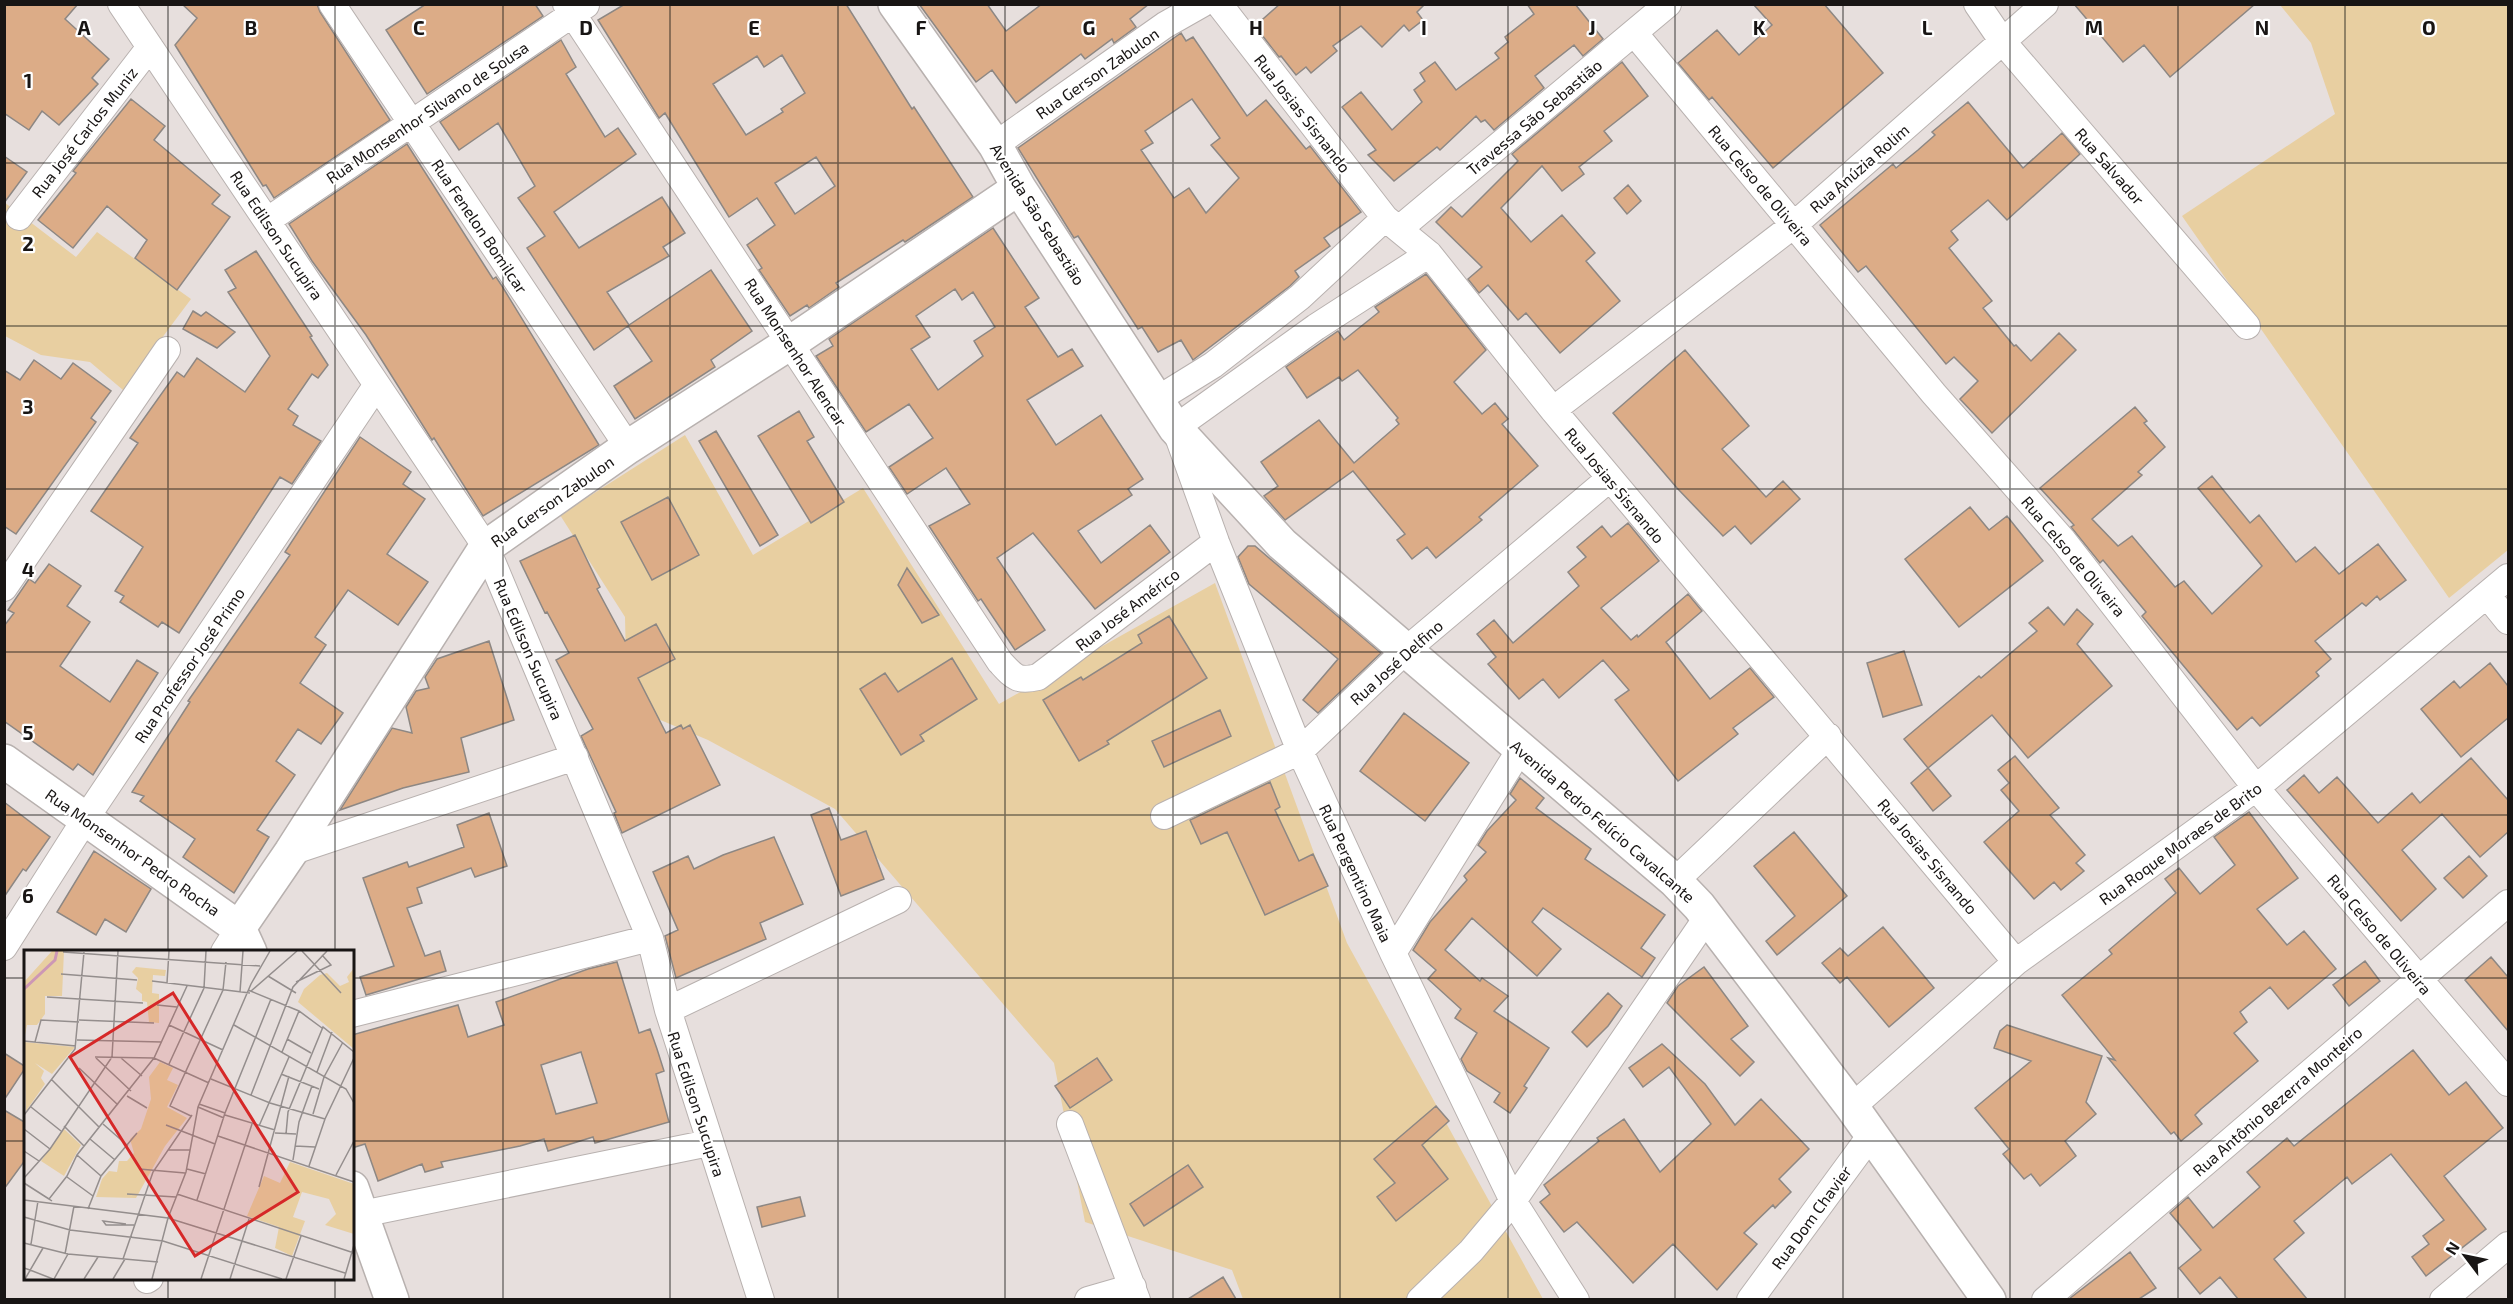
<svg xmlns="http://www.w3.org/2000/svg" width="2513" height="1304" viewBox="0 0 2513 1304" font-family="'Exo 2',sans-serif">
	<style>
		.green { fill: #e8cfa1 }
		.building { fill: #dcac87; stroke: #8d8783; stroke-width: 1.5; fill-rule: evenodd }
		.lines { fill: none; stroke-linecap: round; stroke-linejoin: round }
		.street-casing { stroke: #b8b1af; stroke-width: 28 }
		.secondary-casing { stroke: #b8b1af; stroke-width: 36 }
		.street { stroke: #fff; stroke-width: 26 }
		.secondary { stroke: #fff; stroke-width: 33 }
		.grid { fill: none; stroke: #181514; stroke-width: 1.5; stroke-opacity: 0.55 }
		.labels { text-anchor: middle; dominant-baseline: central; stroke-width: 4.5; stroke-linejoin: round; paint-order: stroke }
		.street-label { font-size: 16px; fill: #181514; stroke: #fff }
		.inset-river { fill: none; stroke: #cd97b5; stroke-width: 3 }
		.inset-road { fill: none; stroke: #948e8d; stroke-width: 1.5 }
		.view { fill: #d62828; fill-opacity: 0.15; stroke: #d62828; stroke-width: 3 }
		.inset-edge { fill: none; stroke: #181514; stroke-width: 3 }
		.grid-label { font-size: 20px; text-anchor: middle; font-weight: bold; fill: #181514; stroke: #fff; stroke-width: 4.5; stroke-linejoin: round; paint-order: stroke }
	</style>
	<rect width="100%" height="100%" fill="#e7dfdd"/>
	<path class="green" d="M2280,5H2508V550L2449,598L2182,216L2335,114L2311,43Z
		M4,202L76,257L97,232L191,299L123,390L90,362L41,355L5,336Z
		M685,435L753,555L863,488L999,704L1215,583L1347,943L1543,1299H1243L1232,1270L1085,1222L1054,1063L835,809L708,740L627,706L625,617L560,515Z"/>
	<path class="building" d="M4,4H78L65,19L109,59L92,78L98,84L59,125L42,111L29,130L4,113Z
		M182,4H317L320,12L390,120L274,198L266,185L263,186L175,45L197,18Z
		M426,4H535L543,16L427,94L386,30Z
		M625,4H846L912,109L914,107L973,197L905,242L903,240L836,283L839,287L809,308L807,305L790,316L759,270L762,268L747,245L775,225L757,198L729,217L665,113L659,118L598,20ZM782,55L805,93L781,109L783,112L746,135L713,84L757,56L764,67ZM816,157L835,186L795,214L775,183Z
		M919,4H987L1006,31L1042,4H1149L1130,19L1136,27L1114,43L1112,39L1085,59L1081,54L1016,103L992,70L976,82Z
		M1280,4H1425L1417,12L1423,20L1409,31L1404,25L1382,47L1361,26L1333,46L1337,51L1311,73L1306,67L1296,75L1281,56L1279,57L1255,26Z
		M1527,4H1575L1603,39L1583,56L1574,45L1535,76L1544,88L1494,130L1485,120L1481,122L1476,116L1440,150L1437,147L1394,181L1368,155L1376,150L1342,107L1361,92L1392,130L1422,102L1414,90L1425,81L1420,73L1435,62L1456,90L1499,58L1495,53L1508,42L1505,37L1534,14Z
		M1753,4H1824L1883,73L1773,168L1712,97L1709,100L1678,63L1717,30L1739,55L1772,25Z
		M2074,4H2255L2170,77L2144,45L2123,62Z
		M1181,33L1186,41L1193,37L1247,116L1266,100L1306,149L1310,146L1361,212L1324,238L1330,246L1295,271L1299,277L1290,286L1193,360L1181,340L1158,352L1142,327L1138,329L1078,236L1074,238L1018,148ZM1192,99L1220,138L1211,145L1239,178L1206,213L1189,188L1174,198L1141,150L1153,143L1145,131Z
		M561,40L576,67L566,74L605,137L618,128L636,154L554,212L579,248L662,197L685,233L663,247L669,256L607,292L629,325L711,270L752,331L711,360L715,367L635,419L614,386L652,361L628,326L594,350L527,248L545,236L518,198L535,186L498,123L459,150L440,122Z
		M1622,62L1648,96L1604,131L1612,141L1579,167L1584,174L1562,191L1542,166L1501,208L1531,242L1562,215L1595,253L1586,261L1620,301L1560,353L1526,313L1518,320L1488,285L1479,293L1468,279L1482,267L1436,222L1451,207L1462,217L1518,161L1512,154Z
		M131,99L165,126L154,140L220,195L212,204L230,217L177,290L135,258L147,240L107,206L73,248L38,220L76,173L73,171Z
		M1968,102L2023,168L2062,133L2080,154L2007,220L1988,200L1951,231L1958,240L1949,248L1992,301L1983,308L2014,346L2016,345L2031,361L2059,333L2076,350L1992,433L1960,399L1978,381L1954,357L1946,364L1866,266L1858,272L1820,225L1893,164L1896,168L1918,150L1935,135L1932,132Z
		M407,144L493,279L496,277L502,286L599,445L483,516L434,438L432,440L366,335L312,261L289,224Z
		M4,156L27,172L4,203Z
		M1628,185L1641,201L1627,214L1614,198Z
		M993,228L1039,298L1025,307L1058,357L1072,349L1083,366L1027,400L1056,445L1101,415L1143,479L1128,489L1132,495L1078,531L1101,563L1150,525L1170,552L1095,609L1033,533L997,558L1045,630L1015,650L981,599L978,601L929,526L970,504L946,468L907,494L889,467L933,438L909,404L866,432L816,356L833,346L829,339ZM955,289L962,300L973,292L995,327L974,341L983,356L938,390L911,349L930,337L916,316Z
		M256,251L312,336L310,337L328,365L318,378L312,374L288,409L298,416L293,425L321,441L292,484L280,477L179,633L162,622L158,627L120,602L124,596L115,591L143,547L91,511L138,443L130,438L177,372L184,377L197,358L245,392L270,356L228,292L236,288L225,270Z
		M1426,274L1486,350L1454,382L1482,414L1495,403L1508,419L1502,424L1538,466L1479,517L1482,520L1436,558L1427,547L1412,559L1397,540L1405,534L1353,471L1285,520L1264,496L1278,486L1261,462L1319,420L1354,463L1399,424L1396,420L1398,418L1358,370L1342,381L1339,377L1307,398L1286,367L1338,331L1344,340L1379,312L1375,307Z
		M193,311L201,316L206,312L235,332L217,348L183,329Z
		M1685,350L1749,426L1722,449L1766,497L1783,481L1800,499L1751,544L1735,526L1723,536L1677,488L1613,413Z
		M34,360L61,379L73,363L111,391L91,418L96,422L16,534L4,526V370L20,380Z
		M2135,407L2147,421L2144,423L2165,447L2138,472L2142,475L2092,519L2118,546L2132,536L2175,587L2184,581L2212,614L2262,566L2198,488L2212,476L2250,523L2259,515L2296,562L2315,547L2339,574L2378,544L2406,580L2380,600L2377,596L2366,606L2362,603L2315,641L2331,659L2316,672L2319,676L2260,726L2252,717L2237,730L2142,616L2146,612L2103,560L2100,563L2071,527L2074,525L2040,488Z
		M799,411L814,437L807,441L844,502L811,523L758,436Z
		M716,431L778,535L760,546L699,441Z
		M360,437L411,472L403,484L425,499L387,554L428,582L398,625L348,590L315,637L326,645L300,683L343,713L321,744L298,729L276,761L295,775L257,830L269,837L234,893L183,857L195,839L140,801L144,796L132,792L190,702L188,701L290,555L285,552Z
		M668,497L699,555L652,580L621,522Z
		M1970,507L1989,530L2007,516L2043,561L1959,627L1905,559Z
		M1628,523L1659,561L1601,608L1631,640L1637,635L1638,637L1688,594L1702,611L1666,642L1710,699L1750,668L1774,697L1733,728L1738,734L1678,781L1615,700L1629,690L1603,660L1559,698L1543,679L1519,699L1488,664L1496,657L1477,634L1494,620L1513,643L1579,586L1568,572L1586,557L1577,547L1602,526L1611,537Z
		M575,535L600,587L597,589L625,641L656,624L675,659L638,678L666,733L681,725L683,729L690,725L720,785L622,833L614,813L616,812L581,736L593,729L556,660L569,653L547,612L545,613L520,561Z
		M1248,546H1255L1381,653L1318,713L1303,700L1338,659L1249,584L1238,557Z
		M49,564L81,586L67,606L90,622L60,666L110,702L137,660L158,673L93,775L78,764L73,770L4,721V626L14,613L8,610L29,579L35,583Z
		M907,568L939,615L922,623L898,585Z
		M2048,607L2064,625L2077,609L2093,624L2077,644L2112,686L2028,758L1992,715L1928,768L1904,739L1979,676L1981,678L2037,631L2029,623Z
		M1169,616L1207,678L1107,741L1109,744L1079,761L1043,700L1081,677L1083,680L1142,643L1138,635Z
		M489,641L514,720L461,738L469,772L403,788L340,810L392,728L412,733L406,707L416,691L429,688L425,677L437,659Z
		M1904,651L1922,705L1883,717L1867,663Z
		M952,658L977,699L920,735L924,741L901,755L860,689L885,673L898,692Z
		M2490,663L2508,686V718L2461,757L2421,709L2454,681L2460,688Z
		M1220,710L1231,736L1164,767L1152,741Z
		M1404,713L1469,763L1425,821L1360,771Z
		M2015,756L2059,808L2050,815L2085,855L2076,863L2084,871L2061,890L2054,882L2034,899L1984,842L2019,811L2001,790L2009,783L1998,770Z
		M2471,758L2508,800V832L2480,857L2442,814L2402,850L2436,889L2401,921L2287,790L2304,775L2319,793L2337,777L2378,823L2412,793L2420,803Z
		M1928,768L1951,796L1933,811L1911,783Z
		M1520,778L1544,798L1536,808L1591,849L1585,859L1665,915L1641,948L1655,958L1642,977L1543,908L1532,922L1561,949L1537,976L1472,918L1445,950L1480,981L1482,978L1508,996L1494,1011L1549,1048L1524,1086L1527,1088L1510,1113L1494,1102L1500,1093L1467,1071L1461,1059L1477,1033L1455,1018L1461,1009L1428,979L1436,970L1413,950L1430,922L1467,880L1464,876L1486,852L1478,845L1487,831L1516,800L1510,794Z
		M1270,782L1280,807L1275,810L1299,861L1313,854L1328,886L1265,915L1227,832L1201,844L1190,820Z
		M4,802L50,837L26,871L23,869L4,897Z
		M829,808L841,840L866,831L884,879L841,896L811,815Z
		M2249,812L2298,878L2257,909L2287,945L2304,931L2336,969L2288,1009L2270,987L2240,1012L2247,1022L2234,1033L2258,1061L2201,1109L2195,1115L2202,1124L2181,1141L2174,1132L2171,1134L2108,1058L2115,1060L2062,995L2112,954L2109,950L2176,893L2165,879L2179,868L2200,894L2235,865L2214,837Z
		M489,813L507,866L475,877L471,868L417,888L422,903L407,908L425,956L440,951L446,971L366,995L360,977L394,966L363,878L407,862L409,867L464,847L457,825Z
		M1794,832L1847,896L1777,955L1766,941L1795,916L1754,866Z
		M774,837L803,904L760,923L766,939L676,978L665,936L678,930L653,872L688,856L694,869L723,855Z
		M94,851L151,889L126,932L105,919L96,935L57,912Z
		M2469,856L2487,876L2463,898L2444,878Z
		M1883,927L1934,988L1889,1027L1847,977L1840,983L1822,963L1840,948L1848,956Z
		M2491,957L2508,977V1031L2465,980Z
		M2365,961L2380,981L2349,1006L2333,985Z
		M617,962L639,1033L650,1029L657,1049L664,1071L656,1074L669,1122L595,1143L593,1137L548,1151L544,1139L520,1146L441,1162L443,1167L425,1172L422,1164L378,1181L365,1144L352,1148V1035L458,1005L468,1037L504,1025L496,1002L588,969ZM581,1052L597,1103L556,1114L541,1065Z
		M1704,967L1748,1026L1731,1039L1754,1062L1740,1076L1667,1003L1678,986Z
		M1608,993L1622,1006L1608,1026L1587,1047L1572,1032Z
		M2007,1025L2102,1056L2086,1102L2096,1114L2065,1141L2076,1156L2040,1186L2031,1174L2024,1179L2003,1154L2009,1149L1975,1108L2031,1061L1994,1048L2000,1031Z
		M1662,1044L1705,1084L1735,1125L1761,1099L1809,1149L1779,1179L1791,1192L1775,1208L1773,1205L1744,1233L1757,1244L1717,1290L1673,1244L1633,1283L1577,1222L1564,1232L1540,1202L1550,1194L1544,1185L1599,1141L1597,1138L1624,1119L1660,1172L1711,1124L1669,1067L1643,1087L1629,1068Z
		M2413,1050L2449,1095L2466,1082L2503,1128L2444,1176L2486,1229L2426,1276L2412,1257L2429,1244L2423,1236L2444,1220L2391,1154L2352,1184L2347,1177L2294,1221L2304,1233L2274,1259L2307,1299H2238L2220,1277L2200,1294L2179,1268L2201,1250L2170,1213L2188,1197L2213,1228L2260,1187L2247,1172L2287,1138L2294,1146Z
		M4,1053L26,1067L4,1100Z
		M1097,1058L1112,1080L1070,1108L1055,1086Z
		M1436,1106L1449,1121L1422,1145L1448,1179L1396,1221L1377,1197L1395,1183L1374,1159Z
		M4,1110L26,1123V1159L4,1189Z
		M1188,1165L1203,1187L1144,1226L1130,1204Z
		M800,1197L805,1216L762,1227L757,1207Z
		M2130,1252L2156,1288L2139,1299H2069Z
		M1223,1277L1236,1299H1188Z"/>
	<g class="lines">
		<defs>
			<path id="street" d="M121,4L486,547L650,938L668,1010L761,1300
				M332,4L628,447
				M566,4L1000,662C1014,677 1017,682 1038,677L1216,542
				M1219,4L1385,218L1429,254L1553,410L2016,962
				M1977,4L2003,42L2247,326
				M1635,34L1934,394L2062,539L2256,788L2508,1083
				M995,145L1165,25L1202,4
				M19,217L150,47
				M268,220L586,5
				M1399,229L1668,4
				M1429,254L1316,327L1175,428L1216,542L1300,751L1393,953L1513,1201L1576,1300
				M1158,399L1213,365L1300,297L1385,218
				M1553,410L1795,224L2045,4
				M4,588L167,350
				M2487,595L2508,621
				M1164,816L1300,751L1405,651L1609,479
				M291,852L575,757
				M1675,881L1828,736
				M4,947L86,818L376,386
				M224,952L239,928
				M1393,953L1521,748
				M668,1010L898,900
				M352,1014L650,938
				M1852,1107L2016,962L2256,788L2508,577
				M1070,1124L1137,1300
				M352,1216L709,1143
				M147,1280L150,1278
				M1088,1300L1133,1287
				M1420,1300L1471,1251L1513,1201L1708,916
				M1750,1300L1871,1135
				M2045,1300L2508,903
				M2443,1300L2508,1245"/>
			<path id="secondary" d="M895,4L995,145L1019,188L1175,428L1282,544L1675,881L1699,906L1852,1107L1989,1300
				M4,761L239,928L250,952
				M239,928L291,852L486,547L628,447L790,343L1019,188
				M352,1188L392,1300"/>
		</defs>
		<use href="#street" class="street-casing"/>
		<use href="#secondary" class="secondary-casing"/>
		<use href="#street" class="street"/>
		<use href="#secondary" class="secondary"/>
	</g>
	<path class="grid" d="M168,4V952M335,4V952M503,4V1300M670,4V1300M838,4V1300M1005,4V1300M1173,4V1300M1340,4V1300M1508,4V1300M1675,4V1300M1843,4V1300M2010,4V1300M2178,4V1300M2345,4V1300M4,163H2508M4,326H2508M4,489H2508M4,652H2508M4,815H2508M4,978H26M352,978H2508M4,1141H26M352,1141H2508M168,1278V1300M335,1278V1300"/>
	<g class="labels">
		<g class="street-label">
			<text transform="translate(1097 73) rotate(-35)">Rua Gerson Zabulon</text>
			<text transform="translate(427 112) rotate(-34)">Rua Monsenhor Silvano de Sousa</text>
			<text transform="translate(1303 113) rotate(52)">Rua Josias Sisnando</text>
			<text transform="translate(1534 117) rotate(-40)">Travessa São Sebastião</text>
			<text transform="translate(84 132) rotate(-52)">Rua José Carlos Muniz</text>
			<text transform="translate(2110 166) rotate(49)">Rua Salvador</text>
			<text transform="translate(1859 168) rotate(-41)">Rua Anúzia Rolim</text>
			<text transform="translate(1761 185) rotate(50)">Rua Celso de Oliveira</text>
			<text transform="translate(1038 214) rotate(58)">Avenida São Sebastião</text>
			<text transform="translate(480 226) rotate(56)">Rua Fenelon Bomilcar</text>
			<text transform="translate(277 235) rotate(56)">Rua Edilson Sucupira</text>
			<text transform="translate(796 352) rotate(57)">Rua Monsenhor Alencar</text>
			<text transform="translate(1615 485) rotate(50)">Rua Josias Sisnando</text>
			<text transform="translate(552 501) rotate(-35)">Rua Gerson Zabulon</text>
			<text transform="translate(2074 556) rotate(50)">Rua Celso de Oliveira</text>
			<text transform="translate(1127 609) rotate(-37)">Rua José Américo</text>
			<text transform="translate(529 649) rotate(67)">Rua Edilson Sucupira</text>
			<text transform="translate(1396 662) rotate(-42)">Rua José Delfino</text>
			<text transform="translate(189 665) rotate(-56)">Rua Professor José Primo</text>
			<text transform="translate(1603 821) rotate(41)">Avenida Pedro Felício Cavalcante</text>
			<text transform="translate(2180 843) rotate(-36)">Rua Roque Moraes de Brito</text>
			<text transform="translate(133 852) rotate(35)">Rua Monsenhor Pedro Rocha</text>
			<text transform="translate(1928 856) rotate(50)">Rua Josias Sisnando</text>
			<text transform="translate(1356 873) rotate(65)">Rua Pergentino Maia</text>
			<text transform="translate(2380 934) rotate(50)">Rua Celso de Oliveira</text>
			<text transform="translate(2277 1101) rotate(-41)">Rua Antônio Bezerra Monteiro</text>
			<text transform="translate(697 1104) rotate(72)">Rua Edilson Sucupira</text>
			<text transform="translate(1811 1217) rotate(-54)">Rua Dom Chavier</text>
		</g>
	</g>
	<g transform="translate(24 950)">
		<rect width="330" height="330" fill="#e7dfdd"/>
		<path d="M28,1H40L38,46H21V64L13,75H3L0,90V32ZM112,17L142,20L141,26L129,25L128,43L135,44V73L125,72L123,52L118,51V44L112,39L114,28L108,22ZM330,18V99L274,52L280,39L296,25L303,23L316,36L325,32L323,27ZM0,92L51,97L28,124L11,113L20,121L17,128L21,134L2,161ZM136,112L149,118L143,130L154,135L143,157L163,168L141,196L112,248L72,247L78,229L85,221L93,222L95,211H103L110,203L106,189L117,179L127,149L125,127ZM40,179L57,195L40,226L17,211ZM266,212L330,234V284L301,275L312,264L305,249L278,242L269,267L281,271L268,306L251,298L255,277L223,266L240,226L256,233Z" fill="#e8cfa1"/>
		<path class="inset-river" d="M0,39L31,10L33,1"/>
		<path class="inset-road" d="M278,1L317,43M39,2L236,16M37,24L113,30M244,26L272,43M128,31L226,43M272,32L307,15L298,5M143,33L145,1M224,40L275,61L298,78M227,41L273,1M216,42L219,1M23,47L119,53M133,55L153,57M55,70L130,73M145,75L199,100M210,75L322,139L330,153M263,89L287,103M53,90L138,92M0,91L52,96M11,92L17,70L55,72M258,102L275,61M71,107L130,108L185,133M72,108L107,141M97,108L118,126M145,114L180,38L182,1M55,118L94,155M293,122L308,82M257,124L295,139M27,129L75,177M187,129L246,153L301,169M227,145L269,37L303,1M103,146L123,158M175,154L201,163M7,157L37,181M174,157L200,168M289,164L300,127L319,92M0,165L51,99L60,2M201,165L251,180M167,166L146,156L199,40L202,12M79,174L104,196M142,175L191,194M40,176L60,196M235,176L265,107M0,179L26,199M251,183L272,184M262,184L264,162L299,77L330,102M194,186L330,232M66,189L91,210M271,196L291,197M144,200H166M0,201L15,211M53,205L77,226M269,210L275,172L288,136M285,216L301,169L330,108M115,219L161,223M163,219L182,224M312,225L330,191M43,227L69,246M0,228L26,199L88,107L94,1M0,233L25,249M235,237L265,126M103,244L152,247M153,244L330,303M0,250L144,268L321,323M173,250L201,163L247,49M28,251L25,249L43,226L53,205L130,108L163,36M64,259L77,226L113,183M0,267L46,280L139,291L258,329M102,274L79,271L82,275H110M0,293L44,304L134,312M7,294L14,251M41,304L50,256M99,309L129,222L168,165M0,318L6,320L29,329H30L44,304M1,329L19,298M60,329L74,307M89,329L101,309M128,329L144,268L162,222L174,157L227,34L246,1M177,329L228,174M206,329L225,269M262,329L277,286M320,329L330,295"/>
		<path class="view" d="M149,43L274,242L171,306L46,107Z"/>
		<rect width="330" height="330" class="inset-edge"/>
	</g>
	<g class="grid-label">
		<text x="84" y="35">A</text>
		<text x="251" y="35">B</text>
		<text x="419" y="35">C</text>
		<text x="586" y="35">D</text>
		<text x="754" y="35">E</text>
		<text x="921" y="35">F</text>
		<text x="1089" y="35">G</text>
		<text x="1256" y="35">H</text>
		<text x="1424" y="35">I</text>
		<text x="1592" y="35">J</text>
		<text x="1759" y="35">K</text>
		<text x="1927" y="35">L</text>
		<text x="2094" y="35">M</text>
		<text x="2262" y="35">N</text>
		<text x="2429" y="35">O</text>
		<text x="28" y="88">1</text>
		<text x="28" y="251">2</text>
		<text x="28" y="414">3</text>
		<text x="28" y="577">4</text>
		<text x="28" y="740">5</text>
		<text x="28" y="903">6</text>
	</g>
	<rect width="2513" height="1304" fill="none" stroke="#181514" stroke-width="12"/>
	<g transform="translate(2465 1256) rotate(302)" stroke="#ffffff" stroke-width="4.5" paint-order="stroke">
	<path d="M0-4.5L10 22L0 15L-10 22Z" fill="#181514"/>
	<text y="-9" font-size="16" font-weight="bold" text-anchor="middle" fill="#181514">N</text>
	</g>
</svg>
